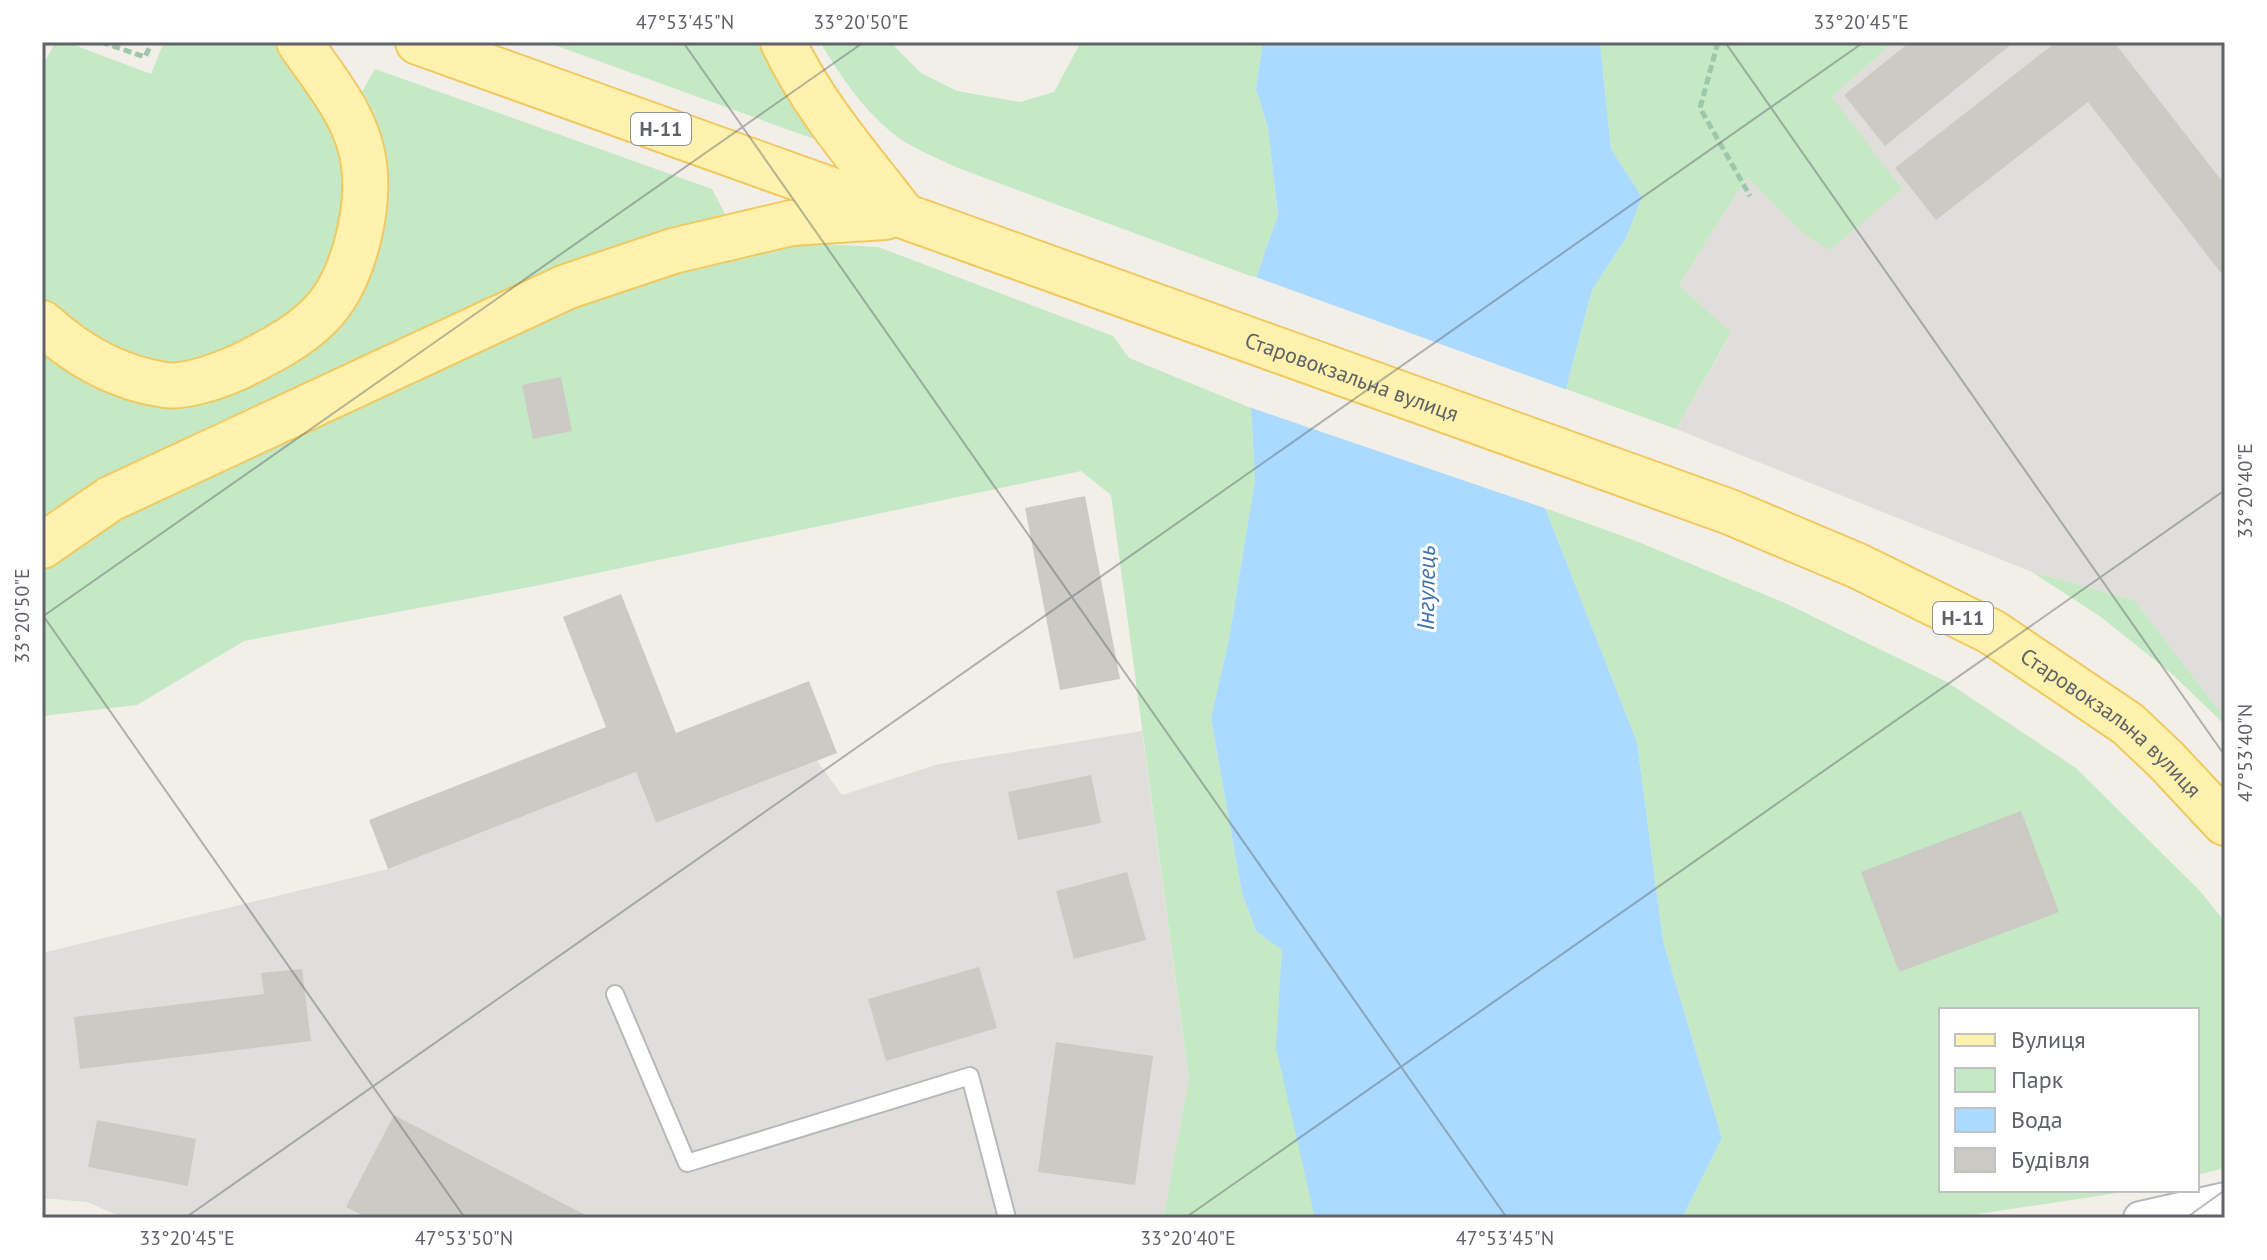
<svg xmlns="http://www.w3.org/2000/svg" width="2267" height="1260" viewBox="0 0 2267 1260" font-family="'PT Sans',sans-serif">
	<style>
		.industrial { fill: #e0deda }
		.green { fill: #c5e8c5 }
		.water { fill: #aadaff }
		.pier { fill: #f1efe8 }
		.building { fill: #cccac5 }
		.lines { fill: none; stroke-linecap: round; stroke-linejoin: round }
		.lane-casing { stroke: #b5b8bc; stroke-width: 20 }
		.street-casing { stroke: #b5b8bc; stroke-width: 36 }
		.primary-casing { stroke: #f2c960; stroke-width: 48 }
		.path { stroke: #9cc7a9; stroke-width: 5; stroke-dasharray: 8 4; stroke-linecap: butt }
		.lane { stroke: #fff; stroke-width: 16 }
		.street { stroke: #fff; stroke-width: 32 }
		.primary { stroke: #fff2af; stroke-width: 44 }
		.ticks { fill: none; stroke: #5f6368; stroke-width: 2; stroke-opacity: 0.45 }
		.labels { text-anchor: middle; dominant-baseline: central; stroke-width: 6; stroke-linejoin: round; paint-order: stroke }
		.shield { fill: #fff; stroke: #8f9295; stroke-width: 2 }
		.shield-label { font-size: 20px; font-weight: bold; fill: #5f6368 }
		.street-label { font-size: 22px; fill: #5f6368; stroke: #fff }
		.water-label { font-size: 24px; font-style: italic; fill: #4174aa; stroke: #fff }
		.neatline { fill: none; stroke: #5f6368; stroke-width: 3 }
		.ticks-label { font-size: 20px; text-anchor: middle; fill: #5f6368 }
	</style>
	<rect width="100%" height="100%" fill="#f1efe8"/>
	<path class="industrial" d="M1893,42H2225V718L2134,600L2032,572L1676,429L1731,334L1679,285L1747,177L1802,232L1832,97Z
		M1142,731L1189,1081L1163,1218H124L87,1202L42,1198V953L388,869L636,772L656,823L817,761L842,795L939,764Z"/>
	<path class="green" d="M56,42H66L151,74L164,42H268L293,57L351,164L329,280L254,344L169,372L112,356L42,304V66Z
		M546,42H769L828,144Z
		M820,42H890L921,73L957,91L1020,102L1054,92L1081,42H1263L1256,89L1268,128L1278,215L1256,278L958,168C936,157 910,148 891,132C862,108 839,74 820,42Z
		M1600,42H1893L1832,97L1902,189L1830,250L1802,232L1747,177L1679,285L1731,333L1676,429L1566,389L1592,290L1626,238L1642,197L1611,149Z
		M375,69L712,189L725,214L714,230L42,531V341L136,390L328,325L356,102Z
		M803,243L878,247L1113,336L1129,358L1251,408L1255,480L1229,639L1211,718L1242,893L1256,931L1282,950L1428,1218H1163L1189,1080L1111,495L1081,471L540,585L244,641L137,705L42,716V566L124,508L678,260Z
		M1545,508L1636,541L1785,603L1947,682L2076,768L2200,891L2225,922V1168L2197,1175V1010H1941V1190H2137L1952,1218H1682L1722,1138L1663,941L1637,742Z
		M2032,572L2134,600L2225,718V725L2171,673L2101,617Z"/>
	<path class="water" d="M1263,42H1600L1611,149L1642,197L1626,238L1592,290L1566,389L1545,508L1637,742L1663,941L1722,1138L1682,1218H1315L1276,1048L1282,950L1256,931L1242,893L1211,718L1229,639L1255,480L1251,408L1243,358L1254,318L1256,278L1278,215L1268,128L1256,89Z"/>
	<path class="pier" d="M1253,276L1570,391L1550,510L1246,406L1239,358L1250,317Z"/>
	<path class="building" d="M1910,42H2014L1885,146L1844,95Z
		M2056,42H2114L2225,185V278L2088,102L1936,220L1895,168Z
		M561,377L572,431L533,439L522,385Z
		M1085,496L1120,679L1060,690L1025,508Z
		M621,594L676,733L809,681L837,753L656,823L636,772L388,869L369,820L606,727L563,617Z
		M1091,775L1101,823L1018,840L1008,792Z
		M2021,811L2059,912L1899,972L1861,872Z
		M1127,872L1146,940L1074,959L1056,891Z
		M979,967L997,1028L886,1061L868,999Z
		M302,969L311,1041L80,1069L74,1017L264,994L261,973Z
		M1056,1042L1153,1056L1135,1185L1038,1172Z
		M394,1115L591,1218H368L346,1207Z
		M97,1120L196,1139L188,1186L88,1167Z"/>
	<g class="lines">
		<defs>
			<path id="lane" d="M615,994L687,1163L970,1076L1007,1218"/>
			<path id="street" d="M2140,1218L2225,1199"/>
			<g id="primary">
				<path id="s1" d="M418,42L1730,512L1858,566L1992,632L2128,724L2166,760L2225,823"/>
				<path d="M783,42C813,106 861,160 904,216"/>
				<path d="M42,323C77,355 117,378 165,385C186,388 222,375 241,366C267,353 297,338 318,317C353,284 370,211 364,164C358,117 325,80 299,42"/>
				<path d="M42,546L110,499L566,287L673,251L791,223L885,217"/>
			</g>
		</defs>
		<use href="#lane" class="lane-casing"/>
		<use href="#street" class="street-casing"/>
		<use href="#primary" class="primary-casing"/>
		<path class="path" d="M101,42L145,57L152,42
			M1718,42L1700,108L1750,196"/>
		<use href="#lane" class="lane"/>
		<use href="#street" class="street"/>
		<use href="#primary" class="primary"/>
	</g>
	<path class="ticks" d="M683,42L1507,1218M1725,42L2225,756M42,614L465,1218M42,617L864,42M185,1218L1864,42M1185,1218L2225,490M2186,1218L2225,1190"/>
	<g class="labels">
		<g class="shield">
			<rect x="631" y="113" width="60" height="32" rx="6"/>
			<rect x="1933" y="602" width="60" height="32" rx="6"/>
		</g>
		<g class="shield-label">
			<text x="661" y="129">Н-11</text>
			<text x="1963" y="618">Н-11</text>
		</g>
		<g class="street-label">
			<text stroke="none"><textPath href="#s1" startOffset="992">Старовокзальна вулиця</textPath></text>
			<text stroke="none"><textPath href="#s1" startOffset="1832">Старовокзальна вулиця</textPath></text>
		</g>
		<g class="water-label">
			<text transform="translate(1426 588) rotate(-89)">Інгулець</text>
		</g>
	</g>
	<rect width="2267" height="1260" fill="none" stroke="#ffffff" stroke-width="88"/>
	<rect x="1939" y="1008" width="260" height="184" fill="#ffffff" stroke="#bfc1c3" stroke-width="2"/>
	<rect x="1955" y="1034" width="40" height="12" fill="#fff2af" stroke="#bfc1c3" stroke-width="2"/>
	<text x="2011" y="1048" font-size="24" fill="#5f6368">Вулиця</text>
	<rect x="1955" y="1068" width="40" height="24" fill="#c5e8c5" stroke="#bfc1c3" stroke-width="2"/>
	<text x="2011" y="1088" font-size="24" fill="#5f6368">Парк</text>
	<rect x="1955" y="1108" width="40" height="24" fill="#aadaff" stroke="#bfc1c3" stroke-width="2"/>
	<text x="2011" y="1128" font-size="24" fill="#5f6368">Вода</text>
	<rect x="1955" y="1148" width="40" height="24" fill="#cccac5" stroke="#bfc1c3" stroke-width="2"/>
	<text x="2011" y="1168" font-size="24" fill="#5f6368">Будівля</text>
	<rect x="44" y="44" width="2179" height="1172" class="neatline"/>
	<g class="ticks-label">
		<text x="685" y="29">47°53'45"N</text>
		<text x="861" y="29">33°20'50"E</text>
		<text x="1861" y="29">33°20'45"E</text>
		<text transform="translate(2245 491) rotate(-90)" y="7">33°20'40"E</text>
		<text transform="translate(22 616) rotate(-90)" y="7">33°20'50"E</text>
		<text transform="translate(2245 753) rotate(-90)" y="7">47°53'40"N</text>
		<text x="187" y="1245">33°20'45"E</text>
		<text x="464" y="1245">47°53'50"N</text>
		<text x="1188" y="1245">33°20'40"E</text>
		<text x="1505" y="1245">47°53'45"N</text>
	</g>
</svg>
